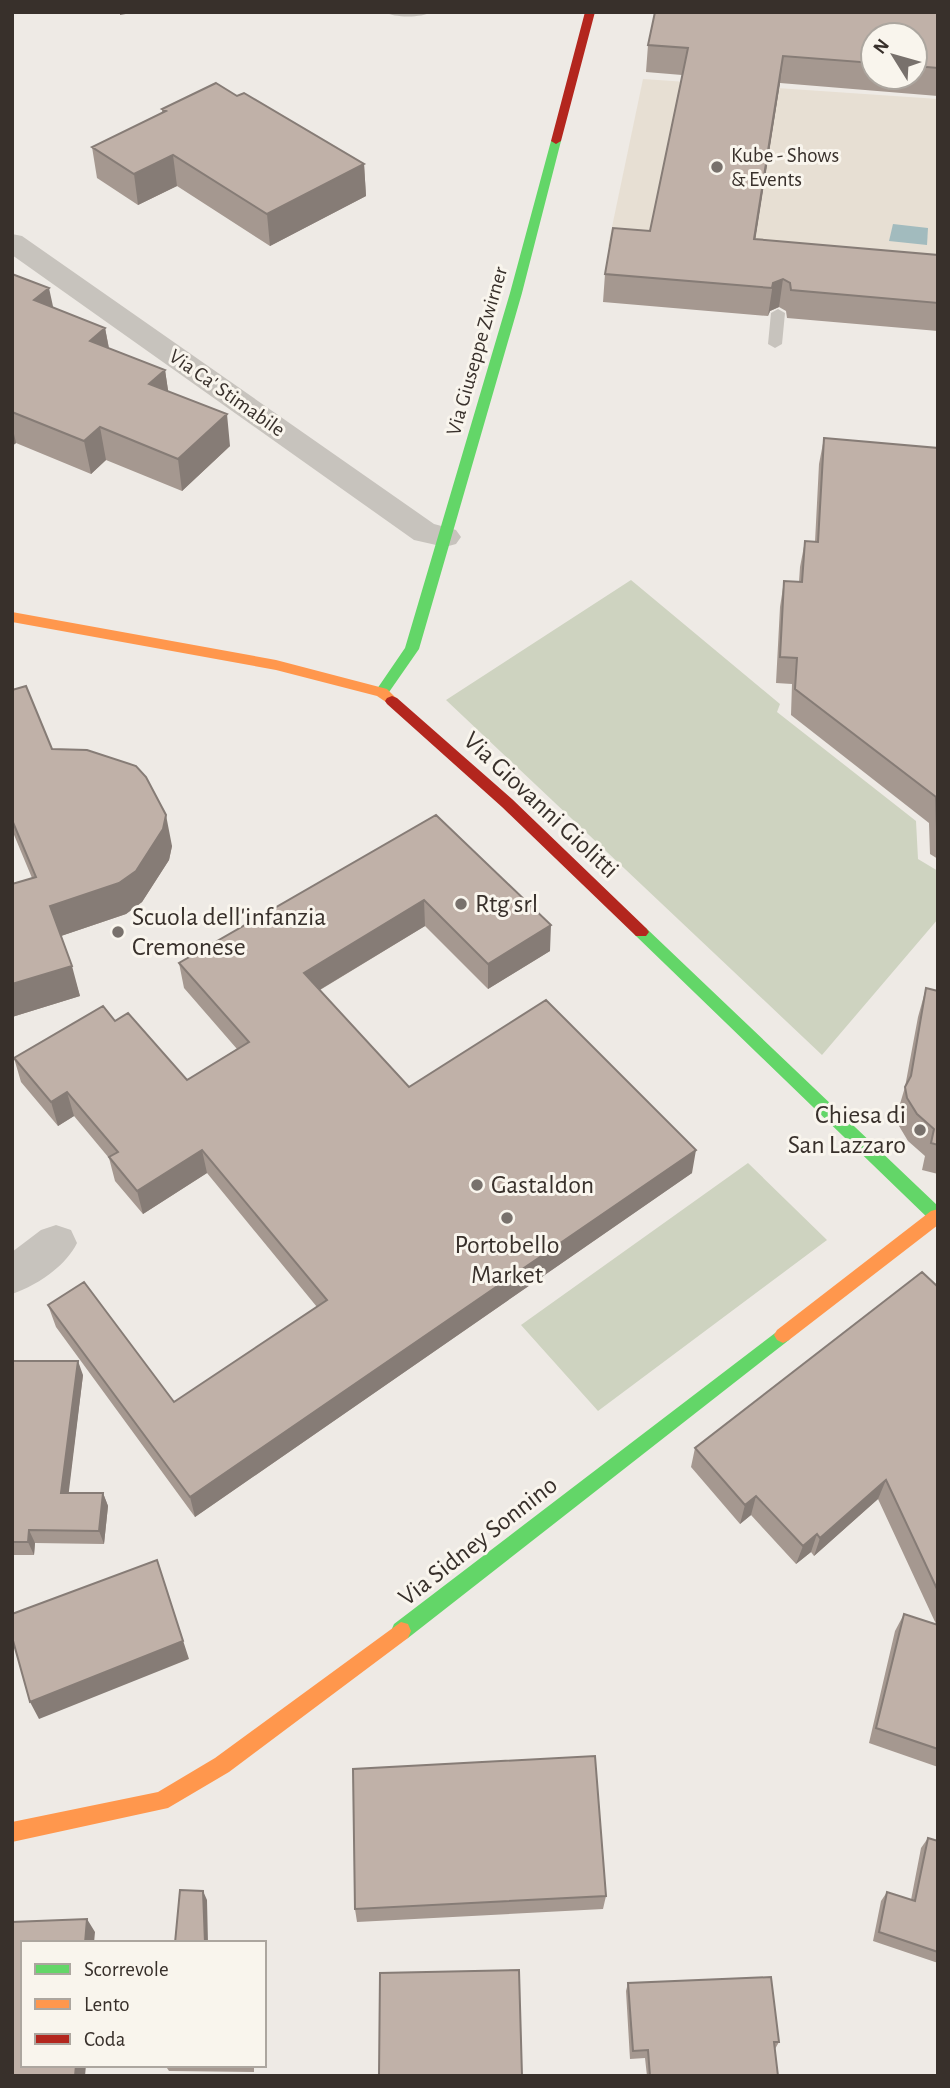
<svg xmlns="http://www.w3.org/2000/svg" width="950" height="2088" viewBox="0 0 950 2088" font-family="'Alegreya Sans',sans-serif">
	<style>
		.green { fill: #ced3c0 }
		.plaza { fill: #e7dfd3 }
		.water { fill: #a2bbbe }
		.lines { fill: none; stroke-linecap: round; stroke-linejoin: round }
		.lane { fill: #c7c3bd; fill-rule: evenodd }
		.street { fill: #c7c3bd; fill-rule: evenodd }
		.fast { fill: #63d668; fill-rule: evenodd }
		.slow { fill: #ff974d; fill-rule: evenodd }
		.jam { fill: #b3261e; fill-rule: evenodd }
		.wall { fill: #a59890; fill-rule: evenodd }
		.shaded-wall { fill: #867c76 }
		.building { fill: #c0b1a8; stroke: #867c76; stroke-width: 2 }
		.poi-dot { fill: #78716c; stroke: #f9f5ed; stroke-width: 2.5 }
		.labels { text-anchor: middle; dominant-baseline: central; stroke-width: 6; stroke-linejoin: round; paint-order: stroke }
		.far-poi-label { font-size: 21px; fill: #38302b; stroke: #f9f5ed; text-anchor: start }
		.far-street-label { font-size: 21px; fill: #38302b; stroke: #f9f5ed }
		.street-label { font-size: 26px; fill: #38302b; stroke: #f9f5ed }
		.poi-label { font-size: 26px; fill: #38302b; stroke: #f9f5ed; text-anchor: start }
	</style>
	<rect width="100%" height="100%" fill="#eeeae5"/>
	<path class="green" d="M631,580L780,704L777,712L916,821L918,859L938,871V919L822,1055L446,700Z
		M748,1163L827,1240L598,1411L521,1325Z"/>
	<path class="plaza" d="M643,79L938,99V275L608,246Z"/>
	<path class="water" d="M893,224L928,228L927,245L889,241Z"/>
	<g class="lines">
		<path class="lane" d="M385,12H431C422,18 394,18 385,12Z
			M778,309L785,313L782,344L775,348L768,344L771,313Z"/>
		<path class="street" d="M12,234L22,236L434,524L456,530L461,537L456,544L445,547L414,540L12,255Z
			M56,1225L71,1230L77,1243C66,1266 36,1286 12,1294V1252L41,1230Z"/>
		<path class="fast" d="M556,138L561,141L522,293L419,649L387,695H377L375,692L377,689L405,648L510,293L551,141Z
			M641,926L646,928L938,1206V1224L932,1222L636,936L633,932Z
			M783,1327L789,1330L792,1335L789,1340L408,1638L401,1640L394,1638L391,1631L394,1624Z"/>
		<path class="slow" d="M12,612L276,660L387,689L399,701L392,706L377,696L276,670L12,622Z
			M938,1209V1225L789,1340L783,1343L777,1340L774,1335L777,1330L931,1211Z
			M401,1622L408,1624L411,1631L408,1638L229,1772L168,1808L12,1842V1822L158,1792L215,1758Z"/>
		<path class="jam" d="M585,12H595L561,141L556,144L551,141Z
			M392,696L397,698L512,799L646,928L649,932L646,936H636L502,807L387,704L385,701L387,698Z"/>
	</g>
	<path class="wall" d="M938,12V96L780,83L755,239L938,255V331L787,318L786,311L779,307L770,311L768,316L603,302L605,274L650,231L682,75L646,72L648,45ZM873,35H915V77H873Z
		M237,96L364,164L366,196L270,246L177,186L138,205L97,178L92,147L162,113V109Z
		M12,274L53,308L105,328L109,348L165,370L168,391L230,446L182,491L106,460L91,474L16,443L12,446Z
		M824,438L938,448V859L930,854L929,823L791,715L792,684L776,683L780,607L784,581L799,582L800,567L805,541L815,542L819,464Z
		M12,690L52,749L172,846L169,860L142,902L126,914L61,936L80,996L12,1017V884L32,878L12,830Z
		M436,815L550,951L488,989L425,926L320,990L409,1087L692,1173L195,1517L56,1327L48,1305L174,1402L317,1307L207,1173L143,1214L115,1181L109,1158L74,1116L58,1126L21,1082L14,1058L115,1021L187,1080L237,1049L184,988L179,963Z
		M926,988L938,991V1174L922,1170L925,1156L908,1141L899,1126L897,1114L905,1087L918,1017Z
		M938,1287V1767L869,1743L895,1631L904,1614L936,1624L878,1499L814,1556L811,1552L796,1564L751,1515L740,1524L691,1467L695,1448Z
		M12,1361L83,1375L68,1493H103L108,1506L104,1544L35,1543L34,1555H12Z
		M928,1838L938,1841V1963L873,1941L881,1901L887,1892L911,1900L921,1848Z
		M606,1896L603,1909L357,1922L355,1909Z
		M628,1983L779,2042L775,2049L778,2076H647L645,2058L630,2059L626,1991Z
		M165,2065H254V2072L169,2071Z"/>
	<path class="shaded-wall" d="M120,12H137L120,15Z
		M783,56L780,83L751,267L754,239Z
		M173,155L177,186L138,205L134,174Z
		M364,164L366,196L270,246L267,214Z
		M783,279L779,307L770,311L768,316L773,283Z
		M49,288L56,320L34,300Z
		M105,328L111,360L90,341Z
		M165,370L170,403L149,384Z
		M227,414L230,446L182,491L178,459Z
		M12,425L16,443L12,446Z
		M100,427L106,460L91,474L84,441Z
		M166,815L172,846L169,860L142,902L126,914L58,937L50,906Z
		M424,900L425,926L306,998L304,973Z
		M551,925L550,951L488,989V964Z
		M72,966L80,996L12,1017V984Z
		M67,1092L74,1116L58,1126L51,1102Z
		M202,1150L207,1173L143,1214L137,1191Z
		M696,1150L692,1173L195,1517L190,1497Z
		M78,1361L83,1375L67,1507L61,1493Z
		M886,1480L878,1499L814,1556L820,1538Z
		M103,1493L108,1506L104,1544L99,1531Z
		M756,1496L751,1515L740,1524L745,1505Z
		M29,1530L35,1543L34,1555L28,1542Z
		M817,1534L811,1552L796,1564L803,1546Z
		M157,1560L189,1659L39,1719L30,1702Z
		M203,1891L207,1900L208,1943H205Z
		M87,1919L95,1932L94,1943H85Z
		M264,1984L265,1987L264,2009Z
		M76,2065H86L85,2076H75Z"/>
	<path class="building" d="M655,12H938V68L915,66V35H873V63L783,56L754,239L938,255V303L791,290L790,283L783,279L773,283L772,288L605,274L613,228L650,231L688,48L648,45Z
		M216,83L237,96L244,93L364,164L267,214L173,155L134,174L92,147L166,111L162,109Z
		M12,274L49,288L34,300L105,328L90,341L165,370L149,384L227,414L178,459L100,427L84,441L12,412Z
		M824,438L938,448V829H937L936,797L795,689L797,658L780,657L784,581L802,582L805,541L818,542Z
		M26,686L52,749L87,750L136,766L146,777L166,815L163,829L136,871L119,883L50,906L72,966L12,984V884L36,877L12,820V690Z
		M436,815L551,925L488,964L424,900L304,973L409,1087L546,1000L696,1150L190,1497L48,1305L84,1282L174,1402L327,1300L202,1150L137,1191L109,1157L118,1152L67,1092L51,1102L14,1058L103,1006L115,1021L128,1013L187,1080L249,1042L179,963Z
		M926,988L938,991V1145L931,1143L934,1129L917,1114L907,1098L905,1087L911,1076Z
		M922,1272L938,1287V1591L886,1480L820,1538L817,1534L803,1546L756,1496L745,1505L695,1448Z
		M12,1361H78L61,1493H103L99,1531L29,1530L28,1542H12Z
		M157,1560L183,1641L30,1702L12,1637V1614Z
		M904,1614L938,1625V1749L876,1728Z
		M595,1756L606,1896L355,1909L353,1769Z
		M928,1838L938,1841V1952L879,1932L887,1892L915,1901Z
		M180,1890L203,1891L205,1943H175Z
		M87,1919L85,1943H23V2065H76L75,2076H12V1922Z
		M519,1970L522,2076H379L380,1973Z
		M771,1977L779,2042H774L778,2076H650L648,2050L633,2051L628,1983Z"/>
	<g class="poi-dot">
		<circle cx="717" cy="167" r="7"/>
		<circle cx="461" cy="904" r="7"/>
		<circle cx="118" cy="932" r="7"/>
		<circle cx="920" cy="1130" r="7"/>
		<circle cx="477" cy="1185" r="7"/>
		<circle cx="507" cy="1218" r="7"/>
	</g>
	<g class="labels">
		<g class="far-poi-label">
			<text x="731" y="155">Kube - Shows<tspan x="731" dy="24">&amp; Events</tspan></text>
		</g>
		<g class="far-street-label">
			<text transform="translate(477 351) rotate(-74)">Via Giuseppe Zwirner</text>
			<text transform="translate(227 393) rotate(35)">Via Ca' Stimabile</text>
		</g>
		<g class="street-label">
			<text transform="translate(541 805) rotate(43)">Via Giovanni Giolitti</text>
			<text transform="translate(478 1541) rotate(-38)">Via Sidney Sonnino</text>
		</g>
		<g class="poi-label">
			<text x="475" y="904">Rtg srl</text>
			<text x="132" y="917">Scuola dell'infanzia<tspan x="132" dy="30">Cremonese</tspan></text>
			<text x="906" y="1115" text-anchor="end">Chiesa di<tspan x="906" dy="30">San Lazzaro</tspan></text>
			<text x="491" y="1185">Gastaldon</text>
			<text x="507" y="1245" text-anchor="middle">Portobello<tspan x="507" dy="30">Market</tspan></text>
		</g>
	</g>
	<rect width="950" height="2088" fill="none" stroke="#38302b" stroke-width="28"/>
	<rect x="21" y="1941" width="245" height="126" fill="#f9f5ed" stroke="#aca69f" stroke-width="2"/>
	<rect x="35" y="1964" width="35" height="10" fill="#63d668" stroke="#aca69f" stroke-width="2"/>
	<text x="84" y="1976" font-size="21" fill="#38302b">Scorrevole</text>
	<rect x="35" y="1999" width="35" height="10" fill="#ff974d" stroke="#aca69f" stroke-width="2"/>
	<text x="84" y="2011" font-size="21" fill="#38302b">Lento</text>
	<rect x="35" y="2034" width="35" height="10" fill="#b3261e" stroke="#aca69f" stroke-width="2"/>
	<text x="84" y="2046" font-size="21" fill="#38302b">Coda</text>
	<g transform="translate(894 56) rotate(307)"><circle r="33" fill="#f9f5ed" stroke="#aca69f" stroke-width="2"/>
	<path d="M0-5L12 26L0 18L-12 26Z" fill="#78716c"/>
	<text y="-10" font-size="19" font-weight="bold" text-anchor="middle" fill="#38302b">N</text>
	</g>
</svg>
